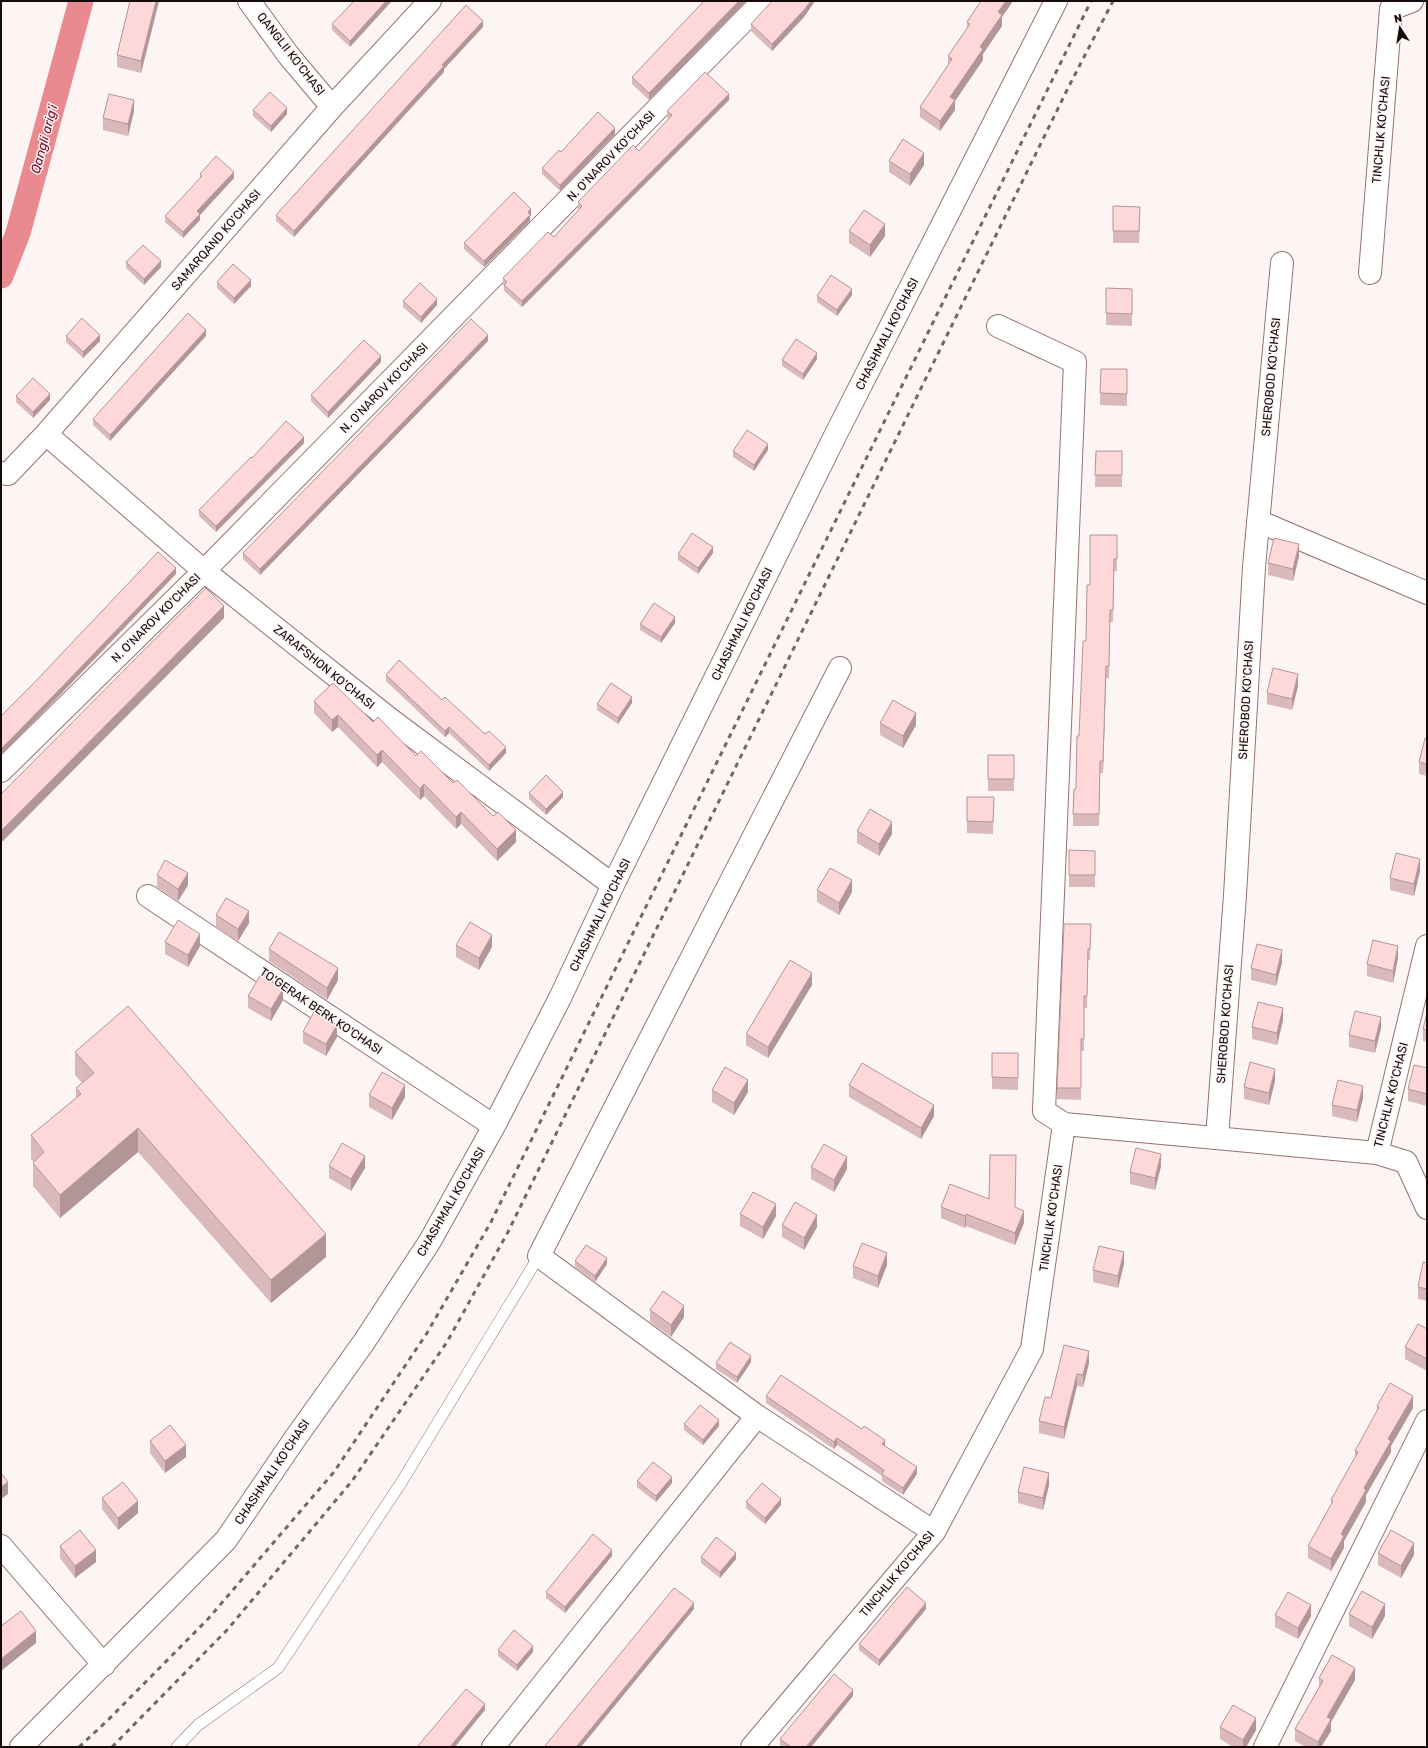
<svg xmlns="http://www.w3.org/2000/svg" width="1428" height="1748" viewBox="0 0 1428 1748" font-family="Rubik,sans-serif">
	<style>
		.lines { fill: none; stroke-linecap: round; stroke-linejoin: round }
		.canal { stroke: #e88a8f; stroke-width: 25 }
		.service-casing { stroke: #957273; stroke-width: 12 }
		.minor-casing { stroke: #957273; stroke-width: 24 }
		.service { stroke: #fff; stroke-width: 11 }
		.minor { stroke: #fff; stroke-width: 22 }
		.rail { stroke: #736768; stroke-width: 3; stroke-dasharray: 5 5; stroke-linecap: butt }
		.wall { fill: #dab9ba }
		.shaded-wall { fill: #b29697 }
		.building { fill: #fed7d8; stroke: #b29697 }
		.labels { text-anchor: middle; dominant-baseline: central; stroke-width: 3; stroke-linejoin: round; paint-order: stroke }
		.street-label { font-size: 12px; fill: #16090a; stroke: #fdf4f4 }
		.water-label { font-size: 13px; font-style: italic; fill: #790221; stroke: #fdf4f4 }
	</style>
	<rect width="100%" height="100%" fill="#fdf4f4"/>
	<g class="lines">
		<path class="canal" d="M1,276L18,233L81,1"/>
		<defs>
			<path id="service" d="M177,1747L198,1725L278,1668L401,1483L539,1256"/>
			<path id="minor" d="M249,1L289,56L332,107
				M1370,273L1391,9L1412,1
				M998,326L1075,362L1044,1111L1064,1124
				M46,434L204,571L391,720L613,885
				M1,473L8,474L46,434L332,107L430,1
				M1258,521L1427,593
				M1,771L204,571L763,1
				M148,896L494,1126
				M1217,1138L1235,895L1254,567L1282,263
				M1377,1153L1406,1162L1427,1208
				M757,1416L539,1256L840,668
				M1,1546L104,1665
				M21,1747L226,1540L294,1440L364,1342L430,1241L494,1126L560,998L613,885L834,438L1056,1
				M493,1747L757,1416L934,1532
				M752,1747L934,1532L1032,1349L1064,1124L1377,1153L1427,946
				M1265,1747L1427,1421"/>
		</defs>
		<use href="#service" class="service-casing"/>
		<use href="#minor" class="minor-casing"/>
		<use href="#service" class="service"/>
		<use href="#minor" class="minor"/>
		<path class="rail" d="M79,1747L107,1721L208,1619L334,1472L427,1333L491,1222L1091,1
			M112,1747L227,1630L352,1481L447,1342L508,1232L1069,86L1113,1"/>
	</g>
	<path class="wall" d="M130,1H159L141,73L117,67V55Z
		M354,1L350,47L332,30V24Z
		M704,1H746L649,100L632,84V77Z
		M772,1H815L804,17L772,51L751,31V24Z
		M981,1H1013L1002,17V26L983,54V60L955,101V110L940,131L920,117V107L948,65V56L967,28V22Z
		M483,27L444,69V72L411,108L294,237L276,221V215Z
		M729,100L522,307L504,291V286L503,284V278L554,237L579,209L578,208V202L639,151L669,119L667,117V111Z
		M253,110L287,114L271,132L253,116Z
		M134,111L128,136L103,130V118Z
		M615,134L560,191L542,174V168L561,152Z
		M889,161L924,165L910,186L889,172Z
		M200,174L234,178L200,215V220L183,238L165,222V216L200,179Z
		M1113,206L1140,218L1139,243H1113Z
		M531,215L530,216V221L484,267L464,249V243Z
		M849,231L885,236L870,257L849,243Z
		M126,262L161,267L144,285L126,268Z
		M217,282L251,286L234,304L217,288Z
		M1106,288L1132,289V326L1106,325Z
		M852,295L837,316L817,302V296Z
		M403,301L437,305L421,323L403,307Z
		M66,336L100,341L83,358L66,342Z
		M206,336L110,441L93,425V419Z
		M488,341L260,575L243,559V553Z
		M817,359L803,380L782,366V360Z
		M381,362L328,418L311,401V395Z
		M1101,369H1127V406L1100,405Z
		M16,396L50,400L33,418L16,402Z
		M304,443L216,532L199,516V510L252,458Z
		M768,450L754,471L733,457V451Z
		M1096,451H1122V487H1095Z
		M1117,535V571H1114L1113,622H1110L1109,678H1106L1103,773H1100L1099,826H1073L1074,789H1076L1090,585Z
		M713,553L698,574L678,560V554Z
		M1299,556L1293,581L1268,575V563Z
		M675,623L661,643L640,630V624Z
		M386,675L442,700L485,734L506,753L489,771L449,733L445,737L386,681Z
		M1298,686L1292,710L1267,704V693Z
		M314,701L373,722L416,756L453,783L516,842L497,861L461,824L456,829L424,796L420,800L382,762L377,767L338,727L332,732L314,713Z
		M632,703L618,724L597,710V704Z
		M880,723L916,725L903,748L880,735Z
		M1427,738V776L1419,774V762Z
		M988,755H1014V791H988Z
		M529,793L563,797L546,815L529,799Z
		M967,797H994L993,834L967,833Z
		M857,831L892,834L879,856L857,843Z
		M1095,851V887H1069V875Z
		M1420,871L1414,896L1390,890V878Z
		M157,875L188,885L178,901L157,887Z
		M817,890L852,892L839,915L817,902Z
		M216,915L249,923L238,941L216,927Z
		M1091,924L1090,960H1088L1087,1008H1084V1051H1081V1100L1057,1099V1088Z
		M165,942L200,946L188,967L165,954Z
		M456,945L492,947L479,970L456,957Z
		M269,949L338,980L327,1000L269,961Z
		M1398,958L1393,983L1367,976V964Z
		M1282,962L1276,986L1251,980V968Z
		M812,985L768,1058L746,1045V1034Z
		M248,996L283,1000L271,1021L248,1008Z
		M1427,1013V1042L1423,1041V1029Z
		M1283,1020L1277,1045L1252,1039V1027Z
		M1381,1028L1375,1053L1349,1047V1035Z
		M303,1032L337,1037L326,1056L303,1043Z
		M75,1052L326,1257L271,1303L138,1152L60,1218L33,1186V1163L34,1162L31,1159V1135L76,1098V1088L82,1083L75,1075Z
		M992,1053H1018V1090L992,1089Z
		M1427,1068V1106L1408,1101V1089Z
		M1275,1081L1269,1105L1244,1099V1087Z
		M849,1085L934,1116L921,1139L849,1097Z
		M712,1090L748,1092L734,1115L712,1102Z
		M369,1095L405,1097L392,1120L369,1107Z
		M1363,1098L1357,1122L1332,1116V1105Z
		M329,1166L365,1168L351,1191L329,1178Z
		M1161,1166L1155,1190L1130,1184V1172Z
		M811,1167L847,1169L834,1192L811,1179Z
		M989,1199L1015,1207L1024,1223L1015,1245L966,1226L965,1228L941,1218V1207Z
		M740,1214L776,1216L763,1239L740,1226Z
		M782,1225L817,1227L804,1250L782,1237Z
		M575,1261L607,1264L595,1282L575,1267Z
		M1427,1263V1301L1418,1299V1287Z
		M1124,1264L1118,1288L1093,1282V1270Z
		M887,1265L878,1288L853,1278V1266Z
		M650,1310L684,1317L671,1337L650,1322Z
		M1427,1329V1371L1405,1359V1347Z
		M751,1362L737,1383L716,1369V1363Z
		M1089,1363L1083,1387L1077,1386L1064,1439L1039,1433V1421L1051,1398Z
		M766,1396L885,1446L917,1474L903,1495L882,1481V1476L837,1445L834,1449L766,1403Z
		M1377,1406L1413,1408L1391,1446V1452L1366,1495V1502L1344,1541V1548L1331,1571L1308,1558V1546L1331,1506V1500L1355,1458V1451L1377,1412Z
		M684,1424L719,1426L703,1445L684,1430Z
		M150,1441L186,1457L165,1473L150,1453Z
		M637,1481L672,1483L656,1502L637,1487Z
		M1049,1485L1043,1510L1018,1503V1492Z
		M102,1498L138,1513L118,1530L102,1509Z
		M746,1502L781,1505L765,1524L746,1508Z
		M60,1546L96,1562L75,1578L60,1558Z
		M1378,1553L1414,1555L1401,1578L1378,1565Z
		M612,1556L565,1613L546,1598V1592Z
		M701,1557L736,1559L720,1578L701,1563Z
		M926,1609L879,1666L859,1650V1644Z
		M1349,1614L1385,1616L1372,1639L1349,1626Z
		M1275,1615L1311,1616L1298,1639L1275,1627Z
		M498,1650L533,1652L517,1671L498,1656Z
		M1319,1678L1355,1680L1331,1722V1731L1321,1747H1306L1295,1741V1729L1319,1688Z
		M853,1696L811,1747H783L780,1745V1739Z
		M1220,1727L1256,1730L1246,1747H1233L1220,1739Z"/>
	<path class="shaded-wall" d="M156,1H159L141,73V61Z
		M386,1H392L350,47V41Z
		M739,1H746L649,100V93Z
		M811,1H815L804,17L772,51V44Z
		M1006,1H1013L1002,17V26L983,54V60L955,101V110L940,131V121L950,97L980,47L998,12Z
		M483,21V27L444,69V72L411,108L294,237V231L442,65Z
		M729,94V100L522,307V301Z
		M134,100V111L128,136V124Z
		M287,108V114L271,132V126Z
		M615,128V134L560,191V185Z
		M924,153V165L910,186V174Z
		M234,172V178L200,215V220L183,238V232L197,211Z
		M531,209V215L530,216V221L484,267V261Z
		M885,224V236L870,257V245Z
		M161,261V267L144,285V279Z
		M251,280V286L234,304V298Z
		M852,289V295L837,316V310Z
		M437,299V305L421,323V317Z
		M206,330V336L110,441V435Z
		M100,335V341L83,358V352Z
		M488,335V341L260,575V569Z
		M817,353V359L803,380V374Z
		M381,356V362L328,418V412Z
		M50,394V400L33,418V412Z
		M304,437V443L216,532V526Z
		M768,444V450L754,471V465Z
		M1299,544V556L1293,581V569Z
		M713,547V553L698,574V568Z
		M176,568V574L61,694L1,755V749Z
		M224,606V618L1,843V831Z
		M675,617V623L661,643V637Z
		M1106,666V678L1103,773V761Z
		M1298,674V686L1292,710V699Z
		M632,697V703L618,724V718Z
		M916,713V725L903,748V736Z
		M338,715V727L332,732V720Z
		M449,727V733L445,737V731Z
		M506,747V753L489,771V765Z
		M382,750V762L377,767V755Z
		M424,784V796L420,800V789Z
		M563,792V797L546,815V809Z
		M461,812V824L456,829V817Z
		M892,822V834L879,856V844Z
		M516,830V842L497,861V849Z
		M1420,859V871L1414,896V884Z
		M188,873V885L178,901V889Z
		M852,880V892L839,915V903Z
		M249,911V923L238,941V929Z
		M200,934V946L188,967V955Z
		M492,935V947L479,970V958Z
		M1398,946V958L1393,983V971Z
		M1282,950V962L1276,986V975Z
		M338,968V980L327,1000V988Z
		M812,973V985L768,1058V1047Z
		M283,989V1000L271,1021V1009Z
		M1283,1008V1020L1277,1045V1033Z
		M1381,1017V1028L1375,1053V1041Z
		M337,1025V1037L326,1056V1044Z
		M1275,1069V1081L1269,1105V1093Z
		M748,1080V1092L734,1115V1103Z
		M405,1085V1097L392,1120V1108Z
		M1363,1086V1098L1357,1122V1110Z
		M934,1105V1116L921,1139V1128Z
		M138,1128V1152L60,1218V1195Z
		M1161,1154V1166L1155,1190V1178Z
		M365,1156V1168L351,1191V1179Z
		M847,1157V1169L834,1192V1180Z
		M776,1204V1216L763,1239V1227Z
		M1024,1211V1223L1015,1245V1233Z
		M966,1214V1226L965,1228V1216Z
		M817,1215V1227L804,1250V1238Z
		M326,1234V1257L271,1303V1280Z
		M1124,1252V1264L1118,1288V1276Z
		M887,1253V1265L878,1288V1276Z
		M607,1258V1264L595,1282V1276Z
		M684,1306V1317L671,1337V1325Z
		M1089,1351V1363L1083,1387V1375Z
		M751,1356V1362L737,1383V1377Z
		M1077,1374V1386L1064,1439V1427Z
		M1413,1396V1408L1391,1446V1452L1366,1495V1502L1344,1541V1548L1331,1571V1559L1341,1534L1388,1439Z
		M719,1420V1426L703,1445V1440Z
		M837,1438V1445L834,1449V1442Z
		M885,1440V1447L882,1444Z
		M186,1445V1457L165,1473V1461Z
		M917,1467V1474L903,1495V1488Z
		M1049,1473V1485L1043,1510V1498Z
		M672,1477V1483L656,1502V1496Z
		M8,1482V1494L1,1499V1487Z
		M781,1499V1505L765,1524V1518Z
		M138,1501V1513L118,1530V1518Z
		M1414,1543V1555L1401,1578V1566Z
		M96,1550V1562L75,1578V1566Z
		M612,1550V1556L565,1613V1607Z
		M736,1553V1559L720,1578V1572Z
		M694,1603V1609L581,1747H576Z
		M926,1603V1609L879,1666V1660Z
		M1385,1604V1616L1372,1639V1627Z
		M1311,1605V1616L1298,1639V1628Z
		M36,1631V1643L1,1671V1659Z
		M533,1646V1652L517,1671V1665Z
		M1355,1668V1680L1331,1722V1731L1321,1747H1318V1742L1327,1717Z
		M853,1690V1696L811,1747H806Z
		M485,1704V1710L455,1747H450Z
		M1256,1718V1730L1246,1747H1243V1740Z"/>
	<path class="building" d="M130,1H156L141,61L117,55Z
		M354,1H386L350,41L332,24Z
		M704,1H739L649,93L632,77Z
		M772,1H811L804,10L772,44L751,24Z
		M981,1H1006L998,12L1002,15L980,47L983,49L950,97L955,100L940,121L920,107L952,59L948,56L970,24L967,22Z
		M466,5L483,21L442,65L444,66L411,102L294,231L276,215Z
		M705,72L729,94L522,301L504,285L507,282L503,278L548,232L554,237L582,206L578,202L633,145L639,151L672,115L667,111Z
		M270,92L287,108L271,126L253,110Z
		M109,94L134,100L128,124L103,118Z
		M598,112L615,128L560,185L542,168L559,150L561,152Z
		M903,139L924,153L910,174L889,161Z
		M216,156L234,172L197,211L200,214L183,232L165,216L202,176L200,174Z
		M514,192L531,209L528,212L530,215L484,261L464,243Z
		M1113,206L1140,207L1139,231H1113Z
		M864,210L885,224L870,245L849,231Z
		M143,245L161,261L144,279L126,262Z
		M233,264L251,280L234,298L217,282Z
		M831,275L852,289L837,310L817,296Z
		M420,283L437,299L421,317L403,301Z
		M1106,288L1132,289V314L1106,313Z
		M188,313L206,330L110,435L93,419Z
		M82,318L100,335L83,352L66,336Z
		M471,319L488,335L260,569L243,553Z
		M796,339L817,353L803,374L782,360Z
		M364,340L381,356L328,412L311,395Z
		M1101,369H1127V394L1100,393Z
		M33,378L50,394L33,412L16,396Z
		M286,421L304,437L216,526L199,510L251,457L252,458Z
		M747,430L768,444L754,465L733,451Z
		M1096,451H1122V475H1095Z
		M692,533L713,547L698,568L678,554Z
		M1090,535H1117V559H1114L1113,610H1110L1109,666H1106L1103,761H1100L1099,814H1073L1074,789H1076L1077,736H1079L1083,641H1086L1087,585H1090Z
		M1274,538L1299,544L1293,569L1268,563Z
		M158,552L176,568L61,688L1,749V716L32,685Z
		M206,588L224,606L1,831V794Z
		M654,603L675,617L661,637L640,624Z
		M399,660L442,700L445,697L485,734L489,731L506,747L489,765L449,727L445,731L386,675Z
		M1273,668L1298,674L1292,699L1267,693Z
		M333,683L373,722L378,717L416,756L421,751L453,783L457,780L493,816L498,812L516,830L497,849L461,812L456,817L424,784L420,789L382,750L377,755L338,715L332,720L314,701Z
		M611,683L632,697L618,718L597,704Z
		M893,700L916,713L903,736L880,723Z
		M1425,738H1427V764L1419,762Z
		M988,755H1014V779H988Z
		M546,775L563,792L546,809L529,793Z
		M967,797H994L993,822L967,821Z
		M870,809L892,822L879,844L857,831Z
		M1069,850L1095,851V875H1069Z
		M1396,853L1420,859L1414,884L1390,878Z
		M165,860L188,873L178,889L157,875Z
		M830,868L852,880L839,903L817,890Z
		M226,898L249,911L238,929L216,915Z
		M178,920L200,934L188,955L165,942Z
		M470,922L492,935L479,958L456,945Z
		M1064,924H1091L1090,949H1088L1087,996H1084V1039H1081V1088H1057Z
		M279,932L338,968L327,988L269,949Z
		M1373,940L1398,946L1393,971L1367,964Z
		M1257,944L1282,950L1276,975L1251,968Z
		M790,960L812,973L768,1047L746,1034Z
		M261,974L283,989L271,1009L248,996Z
		M1258,1002L1283,1008L1277,1033L1252,1027Z
		M128,1006L326,1234L271,1280L138,1128L60,1195L33,1163L44,1152L31,1135L81,1094L76,1088L94,1073L75,1052Z
		M315,1010L337,1025L326,1044L303,1032Z
		M1355,1011L1381,1017L1375,1041L1349,1035Z
		M1427,1013V1030L1423,1029Z
		M992,1053H1018V1078L992,1077Z
		M1250,1062L1275,1069L1269,1093L1244,1087Z
		M862,1063L934,1105L921,1128L849,1085Z
		M1414,1065L1427,1068V1094L1408,1089Z
		M725,1067L748,1080L734,1103L712,1090Z
		M382,1072L405,1085L392,1108L369,1095Z
		M1338,1080L1363,1086L1357,1110L1332,1105Z
		M342,1143L365,1156L351,1179L329,1166Z
		M824,1144L847,1157L834,1180L811,1167Z
		M1136,1148L1161,1154L1155,1178L1130,1172Z
		M990,1155H1016L1015,1207L1024,1211L1015,1233L966,1214L965,1216L941,1207L950,1184L989,1199Z
		M753,1192L776,1204L763,1227L740,1214Z
		M795,1202L817,1215L804,1238L782,1225Z
		M862,1243L887,1253L878,1276L853,1266Z
		M586,1245L607,1258L595,1276L575,1261Z
		M1099,1246L1124,1252L1118,1276L1093,1270Z
		M1423,1262L1427,1263V1289L1418,1287Z
		M663,1291L684,1306L671,1325L650,1310Z
		M1418,1324L1427,1329V1359L1405,1347Z
		M730,1342L751,1356L737,1377L716,1363Z
		M1064,1345L1089,1351L1083,1375L1077,1374L1064,1427L1039,1421L1045,1397L1051,1398Z
		M781,1375L862,1429L864,1426L885,1440L882,1444L917,1467L903,1488L882,1474L884,1470L837,1438L834,1442L766,1396Z
		M1390,1383L1413,1396L1388,1439L1391,1441L1364,1488L1366,1490L1341,1534L1344,1536L1331,1559L1308,1546L1333,1501L1331,1500L1358,1452L1355,1451L1379,1407L1377,1406Z
		M700,1405L719,1420L703,1440L684,1424Z
		M170,1425L186,1445L165,1461L150,1441Z
		M653,1462L672,1477L656,1496L637,1481Z
		M1024,1467L1049,1473L1043,1498L1018,1492Z
		M1,1473L8,1482L1,1487Z
		M123,1482L138,1501L118,1518L102,1498Z
		M762,1483L781,1499L765,1518L746,1502Z
		M80,1530L96,1550L75,1566L60,1546Z
		M1391,1530L1414,1543L1401,1566L1378,1553Z
		M593,1534L612,1550L565,1607L546,1592Z
		M716,1537L736,1553L720,1572L701,1557Z
		M907,1587L926,1603L879,1660L859,1644Z
		M674,1588L694,1603L576,1747H544Z
		M1362,1591L1385,1604L1372,1627L1349,1614Z
		M1288,1592L1311,1605L1298,1628L1275,1615Z
		M21,1611L36,1631L1,1659V1630L2,1629L1,1628V1626Z
		M514,1630L533,1646L517,1665L498,1650Z
		M1332,1655L1355,1668L1327,1717L1331,1719L1318,1742L1295,1729L1323,1681L1319,1678Z
		M834,1674L853,1690L806,1747H791L780,1739Z
		M466,1689L485,1704L450,1747H417Z
		M1233,1705L1256,1718L1243,1740L1220,1727Z"/>
	<g class="labels">
		<g class="street-label">
			<text transform="translate(291 54) rotate(52)">QANGLII KO'CHASI</text>
			<text transform="translate(1381 130) rotate(-85)">TINCHLIK KO'CHASI</text>
			<text transform="translate(611 156) rotate(-46)">N. O'NAROV KO'CHASI</text>
			<text transform="translate(216 240) rotate(-49)">SAMARQAND KO'CHASI</text>
			<text transform="translate(887 334) rotate(-63)">CHASHMALI KO'CHASI</text>
			<text transform="translate(1271 377) rotate(-85)">SHEROBOD KO'CHASI</text>
			<text transform="translate(384 388) rotate(-46)">N. O'NAROV KO'CHASI</text>
			<text transform="translate(156 618) rotate(-45)">N. O'NAROV KO'CHASI</text>
			<text transform="translate(742 624) rotate(-64)">CHASHMALI KO'CHASI</text>
			<text transform="translate(324 667) rotate(39)">ZARAFSHON KO'CHASI</text>
			<text transform="translate(1246 700) rotate(-87)">SHEROBOD KO'CHASI</text>
			<text transform="translate(600 915) rotate(-64)">CHASHMALI KO'CHASI</text>
			<text transform="translate(321 1011) rotate(34)">TO'GERAK BERK KO'CHASI</text>
			<text transform="translate(1225 1024) rotate(-86)">SHEROBOD KO'CHASI</text>
			<text transform="translate(1391 1095) rotate(-76)">TINCHLIK KO'CHASI</text>
			<text transform="translate(451 1202) rotate(-60)">CHASHMALI KO'CHASI</text>
			<text transform="translate(1051 1218) rotate(-82)">TINCHLIK KO'CHASI</text>
			<text transform="translate(272 1472) rotate(-56)">CHASHMALI KO'CHASI</text>
			<text transform="translate(897 1574) rotate(-50)">TINCHLIK KO'CHASI</text>
		</g>
		<g class="water-label">
			<text transform="translate(44 139) rotate(-75)">Qangli arig'i</text>
		</g>
	</g>
	<rect width="1428" height="1748" fill="none" stroke="#16090a" stroke-width="4"/>
	<g transform="translate(1400 28) rotate(348)" stroke="#fdf4f4" stroke-width="3" paint-order="stroke">
	<path d="M0-3L7 15L0 10L-7 15Z" fill="#16090a"/>
	<text y="-6" font-size="11" font-weight="bold" text-anchor="middle" fill="#16090a">N</text>
	</g>
</svg>
